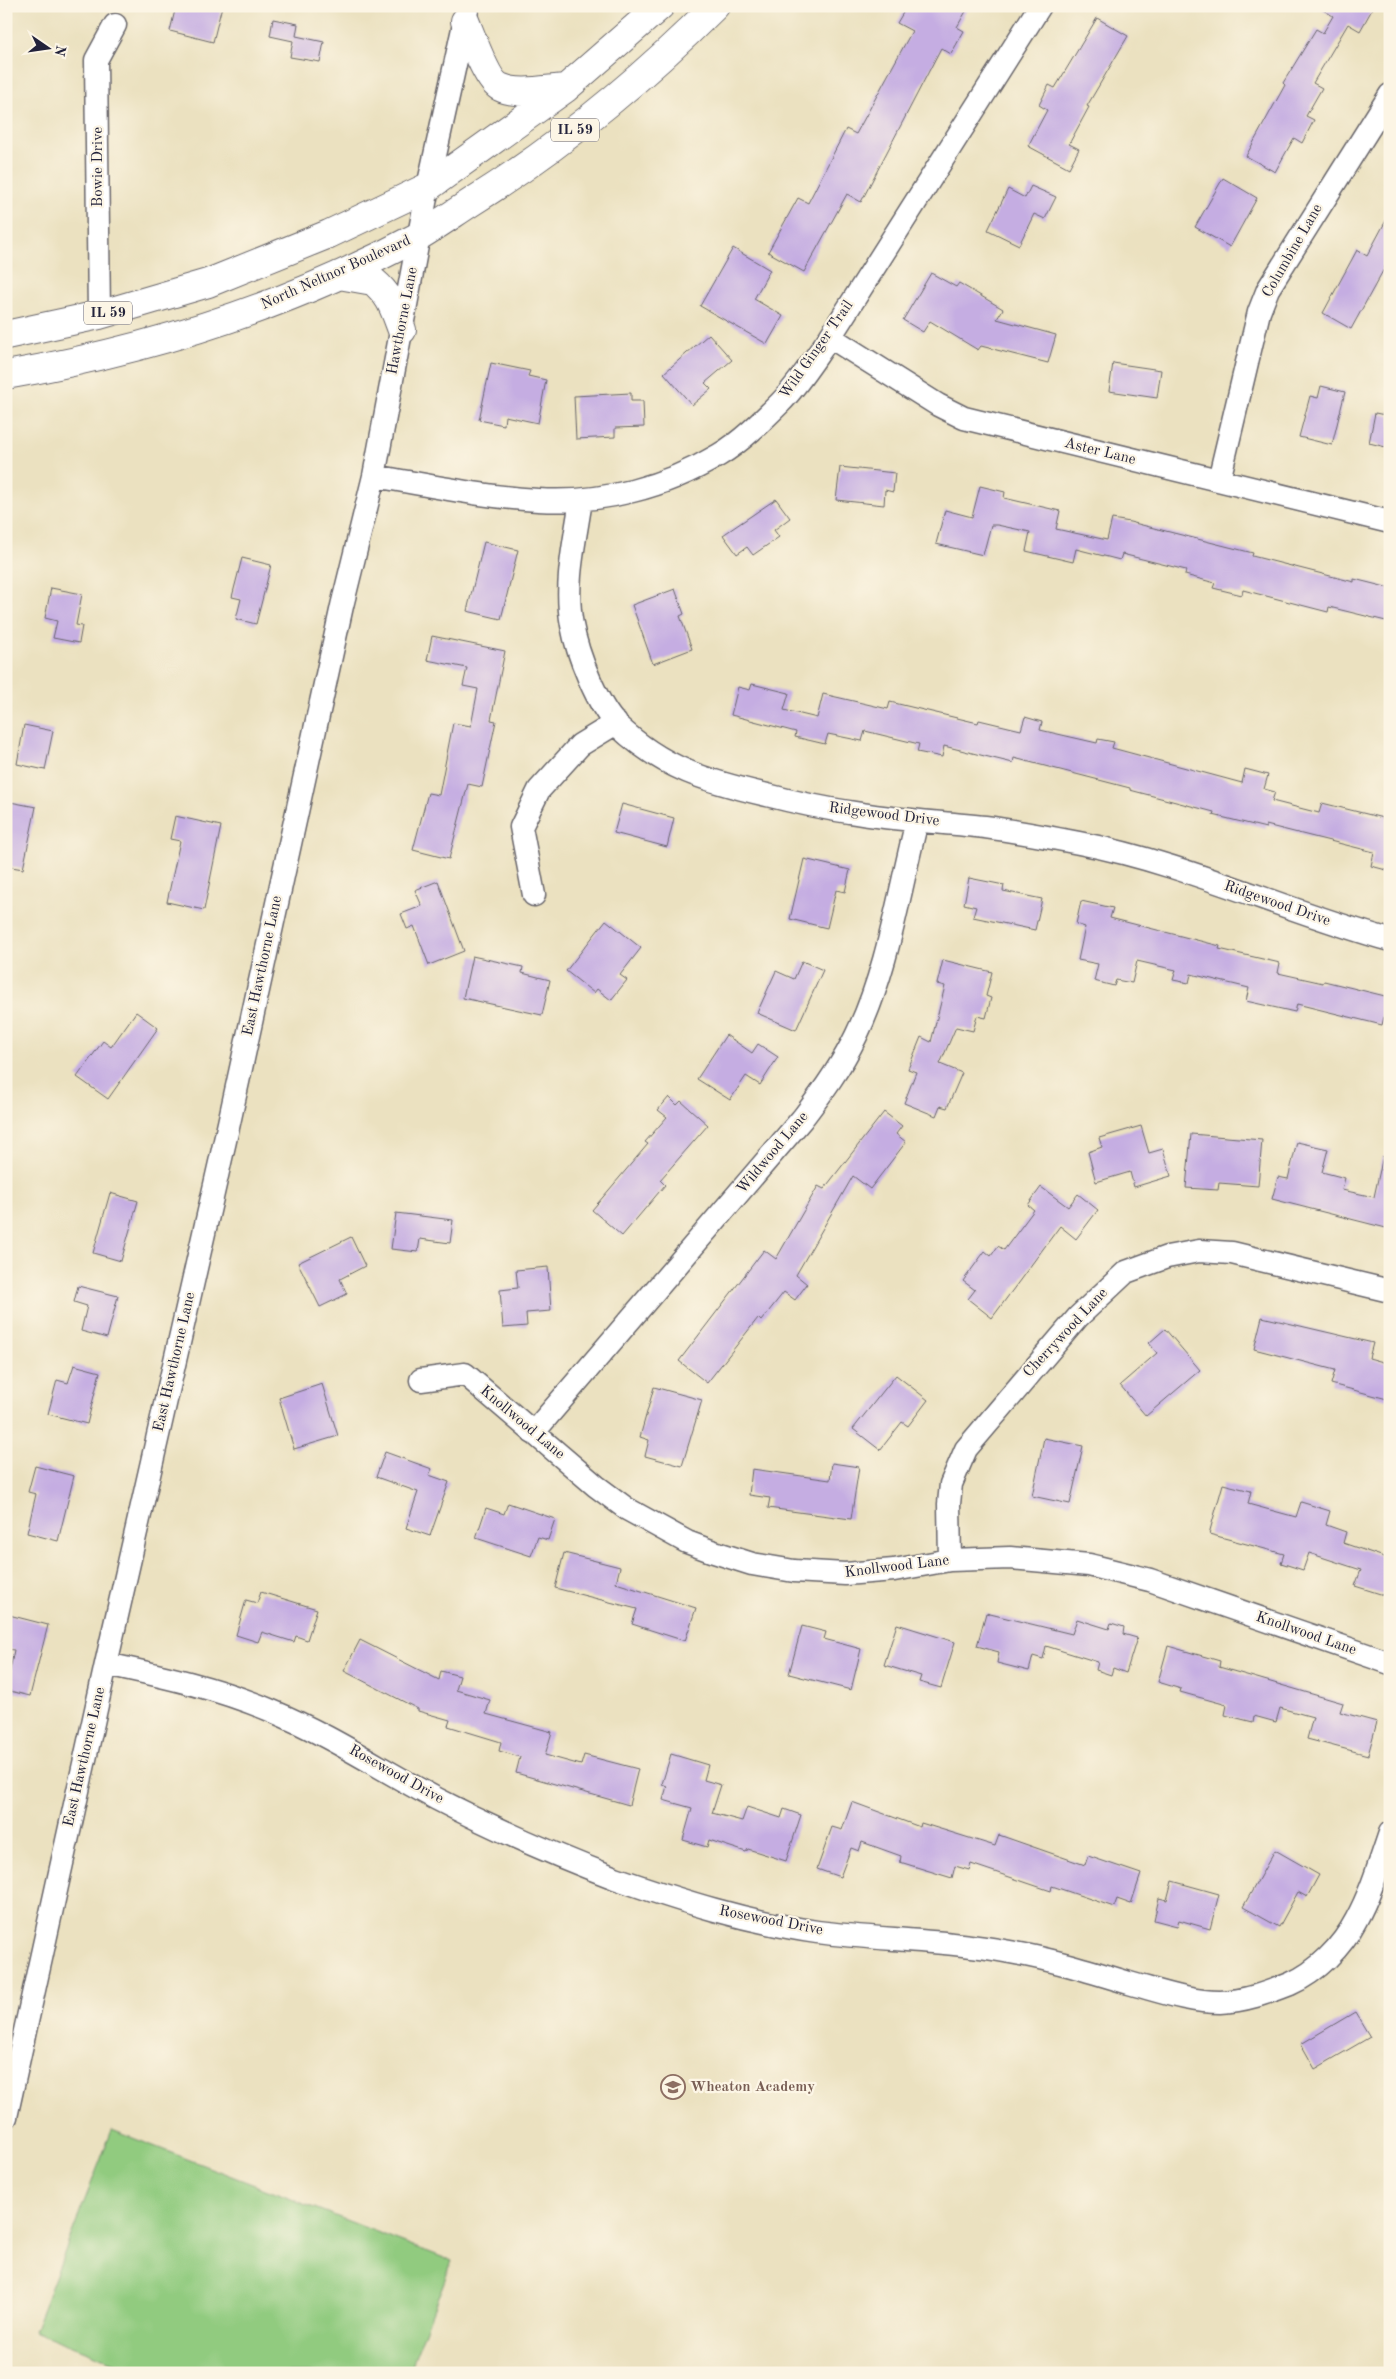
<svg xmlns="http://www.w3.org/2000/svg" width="1396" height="2379" viewBox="0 0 1396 2379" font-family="'Old Standard TT',serif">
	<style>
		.park { fill: #91cb7f; stroke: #5a765d }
		.building { fill: #c5ade2 }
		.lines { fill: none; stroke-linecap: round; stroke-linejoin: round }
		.minor-casing { stroke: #68656a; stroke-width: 25 }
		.major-casing { stroke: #68656a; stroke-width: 30 }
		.minor { stroke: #fff; stroke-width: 22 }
		.major { stroke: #fff; stroke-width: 28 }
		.labels { text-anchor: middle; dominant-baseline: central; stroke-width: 4.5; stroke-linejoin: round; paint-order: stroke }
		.shield { fill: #fcf5e5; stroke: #63616e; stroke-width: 1 }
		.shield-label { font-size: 14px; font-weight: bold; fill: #22223b }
		.street-label { font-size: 15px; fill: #22223b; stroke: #fcf5e5 }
		.education-label { font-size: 15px; font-weight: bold; fill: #785e54; stroke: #fcf5e5; text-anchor: start }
	</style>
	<rect width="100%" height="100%" fill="#fcf5e5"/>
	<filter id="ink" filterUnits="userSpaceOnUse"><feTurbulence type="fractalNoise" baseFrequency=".02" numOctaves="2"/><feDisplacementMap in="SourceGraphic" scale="10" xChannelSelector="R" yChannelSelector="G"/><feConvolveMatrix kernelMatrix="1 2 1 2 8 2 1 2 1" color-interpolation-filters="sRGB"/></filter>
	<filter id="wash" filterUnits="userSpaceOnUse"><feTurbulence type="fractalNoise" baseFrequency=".0096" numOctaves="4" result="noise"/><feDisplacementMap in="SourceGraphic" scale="20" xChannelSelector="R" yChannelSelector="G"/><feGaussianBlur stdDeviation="1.12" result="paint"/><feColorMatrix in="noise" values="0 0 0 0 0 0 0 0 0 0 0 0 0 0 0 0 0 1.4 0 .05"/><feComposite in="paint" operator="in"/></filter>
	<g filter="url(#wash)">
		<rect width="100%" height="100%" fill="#ebe1c0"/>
		<path class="park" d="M112,2130L452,2261L409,2373H127L129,2368L34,2331Z"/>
		<g id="blocks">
			<path class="building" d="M176,6H222L213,42L170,31Z
				M907,6H969L957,27L964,31L951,54L941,48L861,202L847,194L804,272L768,252L798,198L808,203L846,129L856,134L912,31L897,23Z
				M1317,6H1374L1360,31L1348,24L1313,83L1322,88L1306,116L1314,120L1302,143L1294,138L1275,172L1246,156L1285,85L1283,83L1316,29L1323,33L1333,16Z
				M1097,18L1128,36L1087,106L1089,107L1069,144L1079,149L1069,168L1028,146L1047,110L1039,105L1049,85L1055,88Z
				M273,19L298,24L296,36L324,42L320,62L290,57L293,41L270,36Z
				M1223,178L1257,198L1230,247L1195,227Z
				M1031,186L1056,197L1045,219L1034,214L1019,245L988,230L1008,189L1025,198Z
				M1390,213V258L1351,329L1323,313L1357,250L1367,256Z
				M733,248L770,270L754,299L783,316L767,344L700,306Z
				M931,273L956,287L959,283L1003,309L997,319L1056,335L1048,363L981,346L978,350L930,321L923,332L903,320Z
				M709,334L732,360L705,383L711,389L692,405L664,373Z
				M491,363L530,371L528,376L546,380L538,423L505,416L504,425L479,420Z
				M1113,363L1161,370L1157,398L1109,391Z
				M1321,386L1345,392L1332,445L1299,437L1310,396L1318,398Z
				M631,393V401H643L644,427L615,428V437L576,439L574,396Z
				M1375,413L1390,416V448L1369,443Z
				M840,467L895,473L893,492L885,490L884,505L836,500Z
				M980,486L1005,492L1004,498L1060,511L1056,529L1107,540L1112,519L1130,522L1253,553L1252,556L1354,582V579L1390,588V622L1329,607L1328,612L1243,590L1242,595L1213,588L1215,583L1185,575L1186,570L1122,554L1120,560L1076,549L1073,562L1026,551L1030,532L997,525H991L983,555L936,544L945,510L972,517Z
				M776,499L790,518L774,530L779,537L753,555L747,547L737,554L723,535Z
				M484,542L518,550L501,619L467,611Z
				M242,558L271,565L256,624L236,619L241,599L232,597Z
				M51,588L82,594L76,625L82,626L79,643L53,638L57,621L45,618Z
				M675,589L684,614L680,616L692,649L653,664L632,605Z
				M432,636L505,651L491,720L496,721L482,787L468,784L449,859L413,850L428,793L439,795L453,723L471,726L478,689L463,686L467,668L427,660Z
				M752,684L789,693L784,710L817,718L823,694L888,709L890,702L978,723L979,720L1021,730L1025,717L1042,722L1040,730L1097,743L1098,739L1114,742L1112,748L1242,783L1245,769L1268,775L1264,789L1275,792L1272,801L1319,813L1322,803L1383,818L1384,814L1390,815V871L1371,866L1374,852L1266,825V828L1213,815L1214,812L1130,790V788L1014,758L1013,763L944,746L942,757L917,752L919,744L865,731L862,741L828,734L825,744L795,737L796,732L731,715L738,687L750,690Z
				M24,725L53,731L45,770L17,764Z
				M10,802L36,807L23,869L6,866V820Z
				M622,804L674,818L667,847L614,833Z
				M175,816L221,826L204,910L167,902L180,841L170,839Z
				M804,859L850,870L845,892L836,890L827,928L790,919Z
				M969,878L1004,885L1003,891L1042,899L1035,930L973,917L976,907L964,904Z
				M438,881L464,951L429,965L414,926L407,929L401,914L422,906L415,890Z
				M1081,901L1113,908L1110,918L1220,946L1219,949L1280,963L1278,973L1323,983L1324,981L1389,997L1382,1025L1297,1004L1295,1012L1246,1001L1249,988L1191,974L1189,983L1173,980L1176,970L1137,961L1132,983L1116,980L1114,986L1094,981L1098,964L1078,960L1085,927L1076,924Z
				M606,920L641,948L620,975L627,980L611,1000L597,989L594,993L566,971Z
				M472,956L523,967L522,973L550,980L542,1015L463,998Z
				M943,960L992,972L986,996L991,998L986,1018L977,1016L973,1031L956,1027L940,1064L962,1073L947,1108L940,1106L936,1116L904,1103L916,1072L908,1069L921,1037L931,1042L945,986L937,984Z
				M802,961L823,970L796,1030L757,1013L776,971L794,979Z
				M136,1012L158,1028L108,1099L77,1077L103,1041L111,1047Z
				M726,1035L752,1053L758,1044L778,1057L760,1085L746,1076L730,1100L697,1079Z
				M669,1097L677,1105L681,1101L708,1125L660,1180L665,1185L622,1236L592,1210L648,1144L645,1142L667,1117L658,1110Z
				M884,1112L902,1126L896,1134L906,1142L870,1189L853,1176L796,1275L807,1284L795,1300L784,1292L761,1321L758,1318L707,1383L679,1361L764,1250L776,1259L818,1186L824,1189Z
				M1141,1126L1149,1153L1163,1149L1171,1176L1134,1187L1130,1172L1096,1182L1088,1152L1102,1147L1099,1138Z
				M1191,1134L1262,1140L1258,1186L1219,1183L1218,1190L1186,1188Z
				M1297,1142L1328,1149L1322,1172L1345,1178L1342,1190L1374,1197L1383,1156L1390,1157V1229L1272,1199L1278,1177L1288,1179Z
				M1041,1187L1068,1207L1078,1194L1098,1210L1076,1239L1060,1226L992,1318L968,1299L975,1290L963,1281L985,1251L991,1256L998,1246L1004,1250L1034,1210L1028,1205Z
				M110,1193L138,1201L121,1261L93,1253Z
				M396,1213L453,1220L450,1243L420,1239L418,1252L391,1249Z
				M351,1237L365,1266L340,1279L347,1294L320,1307L298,1263Z
				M548,1267L551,1311L526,1313L527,1326L503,1328L500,1290L518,1288L516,1270Z
				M78,1286L118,1296L107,1338L81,1331L87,1306L74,1302Z
				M1262,1317L1373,1343L1369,1358L1390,1364V1389L1387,1399L1331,1384L1335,1370L1254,1349Z
				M1165,1329L1200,1370L1146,1416L1120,1385L1157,1353L1149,1343Z
				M74,1365L100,1372L87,1424L48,1414L57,1380L68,1383Z
				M896,1375L928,1400L908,1426L902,1422L880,1450L853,1429Z
				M322,1384L338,1436L294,1449L279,1398Z
				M654,1387L702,1400L682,1466L645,1456L649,1440L640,1437Z
				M1044,1438L1083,1446L1070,1504L1032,1496Z
				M385,1452L432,1469L429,1475L449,1482L430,1536L406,1528L418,1492L376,1477Z
				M832,1463L859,1467L851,1519L768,1508L770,1498L749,1495L752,1469L830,1480Z
				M35,1466L74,1476L58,1541L27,1533L36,1494L28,1492Z
				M1223,1484L1251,1491L1248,1504L1296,1517L1301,1502L1330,1511L1326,1525L1346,1532L1343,1543L1390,1559V1597L1355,1586L1361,1570L1309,1553L1303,1570L1281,1563L1284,1554L1209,1534Z
				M508,1503L555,1519L548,1540L538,1537L531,1556L476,1538L486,1508L504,1514Z
				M564,1553L620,1567L616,1583L696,1608L685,1641L632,1624L637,1609L555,1588Z
				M261,1592L317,1609L307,1640L296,1636L294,1642L262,1632L258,1642L236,1635L246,1600L257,1603Z
				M986,1613L1072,1634L1077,1619L1109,1629L1111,1623L1124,1627L1123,1634L1137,1638L1126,1673L1113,1668L1111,1675L1096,1670L1098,1662L1046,1646L1043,1659L1033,1656L1029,1671L997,1663L999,1652L977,1646Z
				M9,1615L48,1625L30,1696L6,1690L14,1650L6,1649V1625Z
				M897,1624L955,1642L941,1688L919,1682L921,1676L884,1665Z
				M802,1626L826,1632L824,1639L861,1649L851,1690L789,1674Z
				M360,1640L439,1680L441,1671L460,1676L456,1690L490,1700L486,1714L552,1732L545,1755L581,1765L584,1755L638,1769L629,1805L516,1773L520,1757L499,1751L501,1742L448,1726L450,1720L418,1711V1709L344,1671Z
				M1168,1646L1220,1661L1219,1667L1343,1703L1340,1712L1377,1722L1368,1755L1307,1739L1313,1717L1280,1708L1276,1722L1254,1716L1253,1722L1225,1715L1227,1705L1180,1692L1181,1689L1158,1682Z
				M671,1754L708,1765L704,1780L721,1785L712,1813L742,1821L747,1807L781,1818L784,1809L801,1815L786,1861L748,1849L746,1852L709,1840L707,1847L683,1840L692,1808L663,1800L667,1786L662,1784Z
				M852,1802L920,1827L921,1823L995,1846L999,1835L1085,1865L1088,1856L1141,1874L1131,1904L1117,1899L1114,1907L1052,1886L1051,1891L971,1864L969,1870L955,1866L952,1878L900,1862L901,1856L862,1842L859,1851L851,1848L840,1877L817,1869L832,1827L842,1830Z
				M1275,1850L1319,1875L1307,1897L1298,1892L1279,1927L1243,1907Z
				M1172,1881L1219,1894L1210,1929L1179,1920L1177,1926L1154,1920L1159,1898L1167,1900Z
				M1355,2012L1370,2037L1315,2069L1301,2044Z"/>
		</g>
	</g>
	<g filter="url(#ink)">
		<use href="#blocks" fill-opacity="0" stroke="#68656a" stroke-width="1"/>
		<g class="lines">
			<defs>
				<path id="minor" d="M99,315L96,60L115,25
					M830,337L938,405L964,418L1390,522
					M374,476C428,485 483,497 538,500C601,504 666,487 719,455C741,442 762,421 780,403C799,384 814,359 830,337L1040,6
					M1219,480L1259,312L1268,289L1390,95
					M581,500C575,541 564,584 572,625C577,653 597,705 617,725C663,769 707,781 767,795C794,802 822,808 849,812C894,820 940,822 985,827C1017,831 1048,837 1079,843C1185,863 1285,911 1390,940
					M534,895L521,827L539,790L580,745L616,723
					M421,1380L465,1374L596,1486L627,1509L687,1542L711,1551L752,1564L794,1571L845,1574L894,1570L950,1560L1010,1558L1089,1565L1150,1580L1390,1663
					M533,1433L802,1119C822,1093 841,1067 856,1036C888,970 899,892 917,821
					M950,1560L949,1504L951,1484L966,1449L1078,1317L1126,1272L1167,1257L1199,1251L1232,1253L1390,1291
					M106,1664C163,1676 218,1688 272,1711C330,1735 382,1770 437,1799C495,1829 555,1855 615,1878C681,1901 748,1922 817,1932C881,1940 946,1940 1010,1952C1051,1959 1090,1971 1129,1983C1159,1991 1189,2002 1220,2002C1245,2001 1267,1993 1290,1984C1317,1972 1342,1947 1356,1920C1371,1893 1380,1862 1390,1833
					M6,2117L106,1664L229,1123L342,606L374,476L428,187L468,6"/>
				<path id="major" d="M465,21C471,35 487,81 500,87C518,96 547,89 566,88
					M339,275L373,281C391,296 394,309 402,330
					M6,335L99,315L208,283L329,234L428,187L566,88L660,6
					M6,375C149,350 291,305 419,236C436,226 453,214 470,203C560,147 640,81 715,6"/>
			</defs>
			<use href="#minor" class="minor-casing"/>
			<use href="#major" class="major-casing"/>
			<use href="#minor" class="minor"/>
			<use href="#major" class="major"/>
		</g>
	</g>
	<defs>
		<symbol id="school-ring" viewBox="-11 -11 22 22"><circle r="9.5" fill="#fcf5e5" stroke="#8d6e63" stroke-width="1.5"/><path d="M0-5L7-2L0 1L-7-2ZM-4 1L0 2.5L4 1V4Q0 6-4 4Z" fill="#8d6e63"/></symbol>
	</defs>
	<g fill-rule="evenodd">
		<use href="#school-ring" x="659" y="2073" width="28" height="28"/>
	</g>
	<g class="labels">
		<g class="shield">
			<rect x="551" y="118.5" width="48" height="23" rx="4"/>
			<rect x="84" y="301.5" width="48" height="23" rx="4"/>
		</g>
		<g class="shield-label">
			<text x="575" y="130">IL 59</text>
			<text x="108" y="313">IL 59</text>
		</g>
		<g class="street-label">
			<text transform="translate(98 167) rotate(-90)">Bowie Drive</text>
			<text transform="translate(1293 251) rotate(-60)">Columbine Lane</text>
			<text transform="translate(336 273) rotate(-24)">North Neltnor Boulevard</text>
			<text transform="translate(403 321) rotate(-79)">Hawthorne Lane</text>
			<text transform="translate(817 350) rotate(-55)">Wild Ginger Trail</text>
			<text transform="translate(1100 452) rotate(14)">Aster Lane</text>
			<text transform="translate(884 815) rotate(7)">Ridgewood Drive</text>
			<text transform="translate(1277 904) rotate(19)">Ridgewood Drive</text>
			<text transform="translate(263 966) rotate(-78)">East Hawthorne Lane</text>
			<text transform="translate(773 1153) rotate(-50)">Wildwood Lane</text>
			<text transform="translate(1066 1333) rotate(-47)">Cherrywood Lane</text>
			<text transform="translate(175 1362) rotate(-77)">East Hawthorne Lane</text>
			<text transform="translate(522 1423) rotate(40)">Knollwood Lane</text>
			<text transform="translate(897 1567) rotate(-7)">Knollwood Lane</text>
			<text transform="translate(1306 1634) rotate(19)">Knollwood Lane</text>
			<text transform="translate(85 1757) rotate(-77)">East Hawthorne Lane</text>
			<text transform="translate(396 1775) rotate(29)">Rosewood Drive</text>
			<text transform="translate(771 1921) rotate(11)">Rosewood Drive</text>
		</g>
		<g class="education-label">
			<text x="690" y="2087">Wheaton Academy</text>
		</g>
	</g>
	<rect width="1396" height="2379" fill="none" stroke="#fcf5e5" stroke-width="25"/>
	<g transform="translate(48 48) rotate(103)" stroke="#fcf5e5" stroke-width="4" paint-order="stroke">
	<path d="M0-4L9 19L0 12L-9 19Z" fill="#22223b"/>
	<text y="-8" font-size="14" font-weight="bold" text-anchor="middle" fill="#22223b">N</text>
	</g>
</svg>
